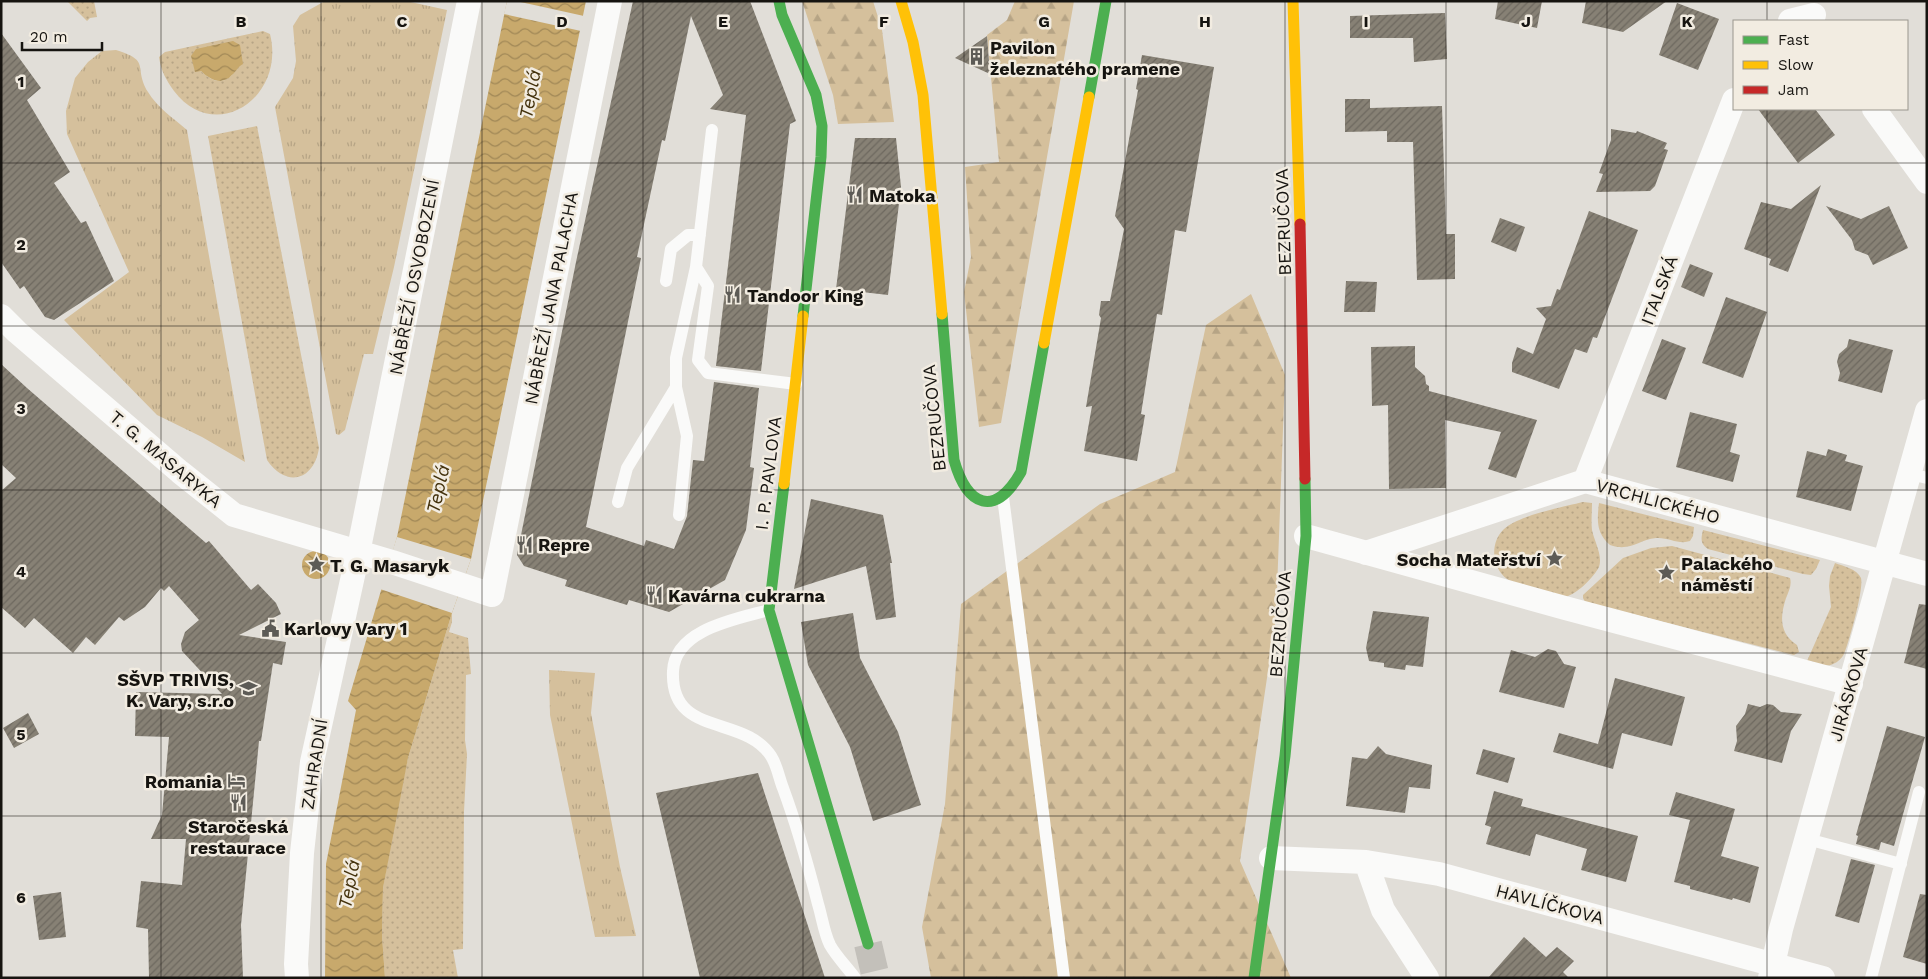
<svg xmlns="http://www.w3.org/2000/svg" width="1928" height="979" viewBox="0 0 1928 979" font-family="'Work Sans',sans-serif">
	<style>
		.grass { fill: url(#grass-dots); fill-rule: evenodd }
		.forest { fill: url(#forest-firs) }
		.park { fill: url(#park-tufts) }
		.water { fill: url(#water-waves) }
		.pier { fill: #e1ded8 }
		.building { fill: url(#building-hatch) }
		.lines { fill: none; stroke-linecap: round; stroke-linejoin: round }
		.secondary-tunnel { stroke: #c3c0ba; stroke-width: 28; stroke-dasharray: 28 14; stroke-linecap: butt }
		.lane { stroke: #fafaf9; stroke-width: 12 }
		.street { stroke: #fafaf9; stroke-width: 24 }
		.fast { stroke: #4caf50; stroke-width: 11 }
		.slow { stroke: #ffc107; stroke-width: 11 }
		.jam { stroke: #c62828; stroke-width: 11 }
		.grid { fill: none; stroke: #161410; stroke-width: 1; stroke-opacity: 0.55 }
		.labels { text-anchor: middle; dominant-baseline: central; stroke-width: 5; stroke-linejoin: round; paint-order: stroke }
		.poi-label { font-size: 18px; font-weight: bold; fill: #161410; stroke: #f2ece1; text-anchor: start }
		.street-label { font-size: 18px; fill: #161410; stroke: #f2ece1 }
		.water-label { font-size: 19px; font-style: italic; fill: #44320d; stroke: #f2ece1 }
		.grid-label { font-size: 16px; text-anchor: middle; font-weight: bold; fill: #161410; stroke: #f2ece1; stroke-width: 5; stroke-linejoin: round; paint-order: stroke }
	</style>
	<defs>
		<pattern id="grass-dots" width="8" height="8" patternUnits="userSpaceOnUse" patternTransform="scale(1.25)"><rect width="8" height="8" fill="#d5c09c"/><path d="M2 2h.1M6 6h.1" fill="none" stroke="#b6a485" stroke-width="1.8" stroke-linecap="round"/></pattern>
		<pattern id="forest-firs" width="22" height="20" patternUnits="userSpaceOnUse" patternTransform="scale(1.25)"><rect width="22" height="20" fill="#d5c09c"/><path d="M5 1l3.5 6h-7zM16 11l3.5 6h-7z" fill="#b6a485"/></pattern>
		<pattern id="park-tufts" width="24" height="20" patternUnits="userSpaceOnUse" patternTransform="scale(1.25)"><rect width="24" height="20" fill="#d5c09c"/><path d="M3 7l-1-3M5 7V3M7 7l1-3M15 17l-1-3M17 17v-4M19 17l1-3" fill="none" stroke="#b6a485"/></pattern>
		<pattern id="water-waves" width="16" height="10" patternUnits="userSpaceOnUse" patternTransform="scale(1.25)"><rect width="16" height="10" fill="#c8a96c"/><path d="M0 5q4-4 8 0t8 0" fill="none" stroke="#a18857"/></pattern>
		<pattern id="building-hatch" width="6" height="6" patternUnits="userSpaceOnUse" patternTransform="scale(1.25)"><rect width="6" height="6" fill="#878175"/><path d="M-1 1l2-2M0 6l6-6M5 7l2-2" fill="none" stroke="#6d685f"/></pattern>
	</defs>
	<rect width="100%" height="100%" fill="#e1ded8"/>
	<path class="grass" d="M67,1H94L97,17L90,18L87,21Z
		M263,31L270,34C286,98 215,145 174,91C166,80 161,71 159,57L165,52ZM238,67C227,85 215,85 201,71Z
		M257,126L319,448C314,481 286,488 267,460L208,136Z
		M1583,502L1592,503C1592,512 1591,521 1592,530C1594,541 1603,555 1599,567C1594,577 1574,598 1562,597C1554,596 1512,583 1507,579C1491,567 1490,542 1504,529C1519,515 1563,507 1583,502Z
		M1599,503L1694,527L1693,536L1690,541C1679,545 1668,537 1656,538C1638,540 1630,552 1610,545C1596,533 1597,520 1599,503Z
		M1703,530L1820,560L1816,569L1811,575L1803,574L1708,549C1700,543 1701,539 1703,530Z
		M1672,546L1790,578C1792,585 1789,591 1786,598C1780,617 1779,633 1797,645L1799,652L1794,655L1585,602L1583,598V595L1623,558L1651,548Z
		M1835,563C1843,566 1857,569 1861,578C1864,589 1849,642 1844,654C1842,658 1838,662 1833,664C1825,668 1815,663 1807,661L1831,607L1829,586L1830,576Z
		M452,613V622L449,632L468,638L471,674L466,675L465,740L467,754L464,812L463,949L453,950L458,978H385L382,935L383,888L398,802L408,758Z"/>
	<path class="forest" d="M802,1H873L882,30L894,122L838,124L833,95Z
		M1015,1H1074L1001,423L979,427L964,292L971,257L965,167L999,162L987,35L1007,20Z
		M1251,294L1285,375L1276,617L1240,861L1291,978H931L922,927L945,804L961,604L1100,504L1175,472L1206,325Z"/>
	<path class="park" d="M325,1H406L447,10L394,267L373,354H364L345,430L339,435L336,434L275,107L293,78L296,61L293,26L300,15Z
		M116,50C152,61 133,67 148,92C157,107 173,118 187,130L245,462L202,437L157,415L64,320L129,272L67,134L66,111L75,78L88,62L102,51Z
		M549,670L595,673L591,713L620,867L636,936L595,937L550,715Z"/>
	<path class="water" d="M507,1H586L471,559L452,613L408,758L383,888L382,935L385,978H325L326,864L356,710L348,701L397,537Z
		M233,41L240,45L243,64C237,67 237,71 232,75C222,86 210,80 201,71L195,72L191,56L196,49Z
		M302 565a14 14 0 1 1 28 0a14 14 0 1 1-28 0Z"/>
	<path class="pier" d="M507,1H516L584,16L581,31L504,14Z
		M397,537L471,559L452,613L380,589Z"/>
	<path class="building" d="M633,1H750L796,121L790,124L761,371L716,366L746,115L710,109L723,95L691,16L665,141L662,140L637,257L641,258L586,527L644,546L646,540L674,549L687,516L693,460L704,461L714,382L759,388L750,467L754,468L746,530L725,580L669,612L629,600L627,605L565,586L567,580L524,566L517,555L576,262Z
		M1498,1H1542L1537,28L1495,19Z
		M1586,1H1667L1623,32L1582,23Z
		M1677,3L1719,19L1698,70L1659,55Z
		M1445,13L1447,59L1414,62L1413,38H1350V16Z
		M1,33L41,88L27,100L70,172L54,183L81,223L86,221L114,281L54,320L45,317L24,286L20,289L1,262Z
		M987,36L990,74L955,58Z
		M1142,55L1214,67L1186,232L1175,230L1162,315L1157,314L1141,414L1145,415L1137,461L1084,451L1092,406L1086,407L1101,318L1099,315L1101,301H1110L1124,229L1115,216L1138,90L1136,89Z
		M1345,99H1370V108L1442,106L1446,234H1455V279L1417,280L1413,142H1387V131L1345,132Z
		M1758,109H1815L1835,135L1798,163Z
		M1611,129L1636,133L1637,131L1667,143L1664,149L1668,150L1655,186L1650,191L1596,192L1603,174L1599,173L1611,140Z
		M855,138H896L901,187L888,295L836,289Z
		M1821,185L1788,272L1769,265L1771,259L1744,249L1761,202L1791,209Z
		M1826,206L1861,219L1889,206L1908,248L1873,265L1868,255L1855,250L1852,240Z
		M1589,211L1638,230L1597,338L1593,337L1587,353L1575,349L1559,389L1512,372V363L1517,347L1533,354L1546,319L1536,308L1551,306L1557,289L1560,290Z
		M1500,218L1525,227L1516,252L1491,242Z
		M1690,264L1713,273L1704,297L1681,287Z
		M1346,281L1377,282L1375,312H1344Z
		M1726,297L1767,312L1743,378L1702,363Z
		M1662,339L1686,348L1666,400L1642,391Z
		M1849,339L1893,350L1882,393L1838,381L1840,373L1837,362L1839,354L1847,347Z
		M1415,346V367L1425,376L1426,384L1429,386V391L1537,420L1516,478L1488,469L1501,432L1445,420L1446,488L1389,489L1388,405L1372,406L1371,347Z
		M1,364L27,388L206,543L209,541L251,590L258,584L276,603L281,614L239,635L286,642L282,665L273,663L261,741H259L241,925L243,978H149L148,929L136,927L141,881L182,885L186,839H151L162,815L169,737L135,736L136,692L222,694L182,651L181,644L185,632L199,620L169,586L164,591L161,588L145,607L124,621L119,617L95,645L86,637L73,653L34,618L25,628L1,607V491L16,478L1,464Z
		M1690,412L1737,424L1730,452L1740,455L1733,482L1676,467Z
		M1828,449L1847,455L1845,461L1863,466L1851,511L1796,497L1807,451L1826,456Z
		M811,499L883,515L892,563H890L896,617L876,620L866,566L794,589Z
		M1919,604L1927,605V669L1904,663Z
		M1373,611L1429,617L1423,667L1406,665L1405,670L1384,667V663L1369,661L1366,648Z
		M853,613L860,658L898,732L921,805L873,821L850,747L808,665L801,622Z
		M1548,649L1556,651L1564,664L1576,667L1564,708L1499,692L1511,650L1535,657Z
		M1615,678L1685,697L1672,746L1622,733L1613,769L1553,752L1559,733L1598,744Z
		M1748,704L1760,707L1767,704L1773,705L1781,712L1802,714L1791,731L1782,763L1734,751L1737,741L1736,726L1745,714Z
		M28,713L39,734L14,748L3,728Z
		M1887,726L1925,737L1894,846L1881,842L1879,850L1856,844L1858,836L1856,835Z
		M1378,746L1386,754L1432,765L1430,789L1409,787L1405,813L1346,806L1352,757L1367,759Z
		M1483,749L1515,758L1508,783L1476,774Z
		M758,773L825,978H700L656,793Z
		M1494,791L1523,799L1521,806L1638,836L1626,882L1581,870L1587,849L1536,834L1530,856L1486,844L1491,827L1485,825Z
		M1676,792L1735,809L1721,856L1759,867L1750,903L1733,898L1732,900L1690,889V886L1674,882L1690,820L1669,815Z
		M1851,859L1875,865L1859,923L1835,916Z
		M61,892L66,937L39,940L33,896Z
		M1920,894L1927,895V964L1903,957Z
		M1524,937L1546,957L1557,947L1574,961L1563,972L1569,978H1488Z"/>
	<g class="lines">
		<path class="secondary-tunnel" d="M868,944L876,978"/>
		<path class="lane" d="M712,130L696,267L708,286L698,360L708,373L796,384
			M666,281L671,249L688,235H700
			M676,387L687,436L679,515
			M1910,474L1927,478
			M1003,497L1064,978
			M618,502L627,468L676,387V358L696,267
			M769,610C737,619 675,629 673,671C670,738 744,714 771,756C777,765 779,778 783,788C797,826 808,865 818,904C822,917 824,933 830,945C836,956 847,967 855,978
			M1807,839L1901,864
			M1871,978L1919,792"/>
		<path class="street" d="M1790,21L1814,15
			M1874,109L1927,182
			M1,316L17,332L180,472L234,515L392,562L492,595L610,1
			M1585,481L1734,100
			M1306,536L1565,608L1851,684
			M1366,553L1585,481L1927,574
			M1271,858L1366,862L1439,874L1823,978
			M1366,862L1383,910L1427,978
			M297,978L296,964L302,853L312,762L358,553L469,1
			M1770,978L1781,929L1927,411"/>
		<path class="fast" d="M779,1L782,15L816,95L822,126L821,157L803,316
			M1089,97L1106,1
			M942,314L954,460C967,507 995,518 1021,472L1044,343
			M784,484L769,610L868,944
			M1254,978L1285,756L1306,536L1305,479"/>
		<path class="slow" d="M901,1L913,42L923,95L942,314
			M1293,1L1300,224
			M1044,343L1089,97
			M784,484L803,316"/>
		<path class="jam" d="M1300,224L1305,479"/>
	</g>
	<path class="grid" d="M161,1V978M321,1V978M482,1V978M643,1V978M803,1V978M964,1V978M1125,1V978M1285,1V978M1446,1V978M1607,1V978M1767,1V21M1767,109V978M1,163H1927M1,326H1927M1,490H1927M1,653H1927M1,816H1927"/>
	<defs>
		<symbol id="building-bare" viewBox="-9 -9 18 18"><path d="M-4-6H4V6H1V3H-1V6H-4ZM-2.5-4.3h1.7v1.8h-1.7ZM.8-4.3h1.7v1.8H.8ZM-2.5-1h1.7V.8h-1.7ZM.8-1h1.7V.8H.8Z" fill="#5d5b56" stroke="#f2ece1" stroke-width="2.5" paint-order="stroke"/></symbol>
		<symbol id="restaurant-bare" viewBox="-9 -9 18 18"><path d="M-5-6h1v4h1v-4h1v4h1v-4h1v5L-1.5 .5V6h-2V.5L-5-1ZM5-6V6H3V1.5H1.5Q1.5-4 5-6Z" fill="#5d5b56" stroke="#f2ece1" stroke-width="2.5" paint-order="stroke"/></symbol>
		<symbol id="sight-bare" viewBox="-9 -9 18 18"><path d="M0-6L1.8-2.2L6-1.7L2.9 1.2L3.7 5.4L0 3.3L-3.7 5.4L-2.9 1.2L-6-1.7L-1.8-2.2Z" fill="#5d5b56" stroke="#f2ece1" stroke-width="2.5" paint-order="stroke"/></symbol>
		<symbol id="civic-bare" viewBox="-9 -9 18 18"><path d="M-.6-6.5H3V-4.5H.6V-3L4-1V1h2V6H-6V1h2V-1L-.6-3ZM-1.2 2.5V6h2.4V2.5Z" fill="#5d5b56" stroke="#f2ece1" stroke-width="2.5" paint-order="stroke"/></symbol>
		<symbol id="school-bare" viewBox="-9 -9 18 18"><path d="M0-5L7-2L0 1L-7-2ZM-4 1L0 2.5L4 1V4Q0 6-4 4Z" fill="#5d5b56" stroke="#f2ece1" stroke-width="2.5" paint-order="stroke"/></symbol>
		<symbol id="hotel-bare" viewBox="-9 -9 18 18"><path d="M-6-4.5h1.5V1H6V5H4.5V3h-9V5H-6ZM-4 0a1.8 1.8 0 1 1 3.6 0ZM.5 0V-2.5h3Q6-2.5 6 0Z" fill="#5d5b56" stroke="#f2ece1" stroke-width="2.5" paint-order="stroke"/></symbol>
	</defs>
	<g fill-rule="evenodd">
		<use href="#building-bare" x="964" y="44" width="25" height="25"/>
		<use href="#restaurant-bare" x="842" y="182" width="25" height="25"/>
		<use href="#restaurant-bare" x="720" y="282" width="25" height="25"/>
		<use href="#restaurant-bare" x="512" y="532" width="25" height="25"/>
		<use href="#sight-bare" x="1542" y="546" width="25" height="25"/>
		<use href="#sight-bare" x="304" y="552" width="25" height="25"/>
		<use href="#sight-bare" x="1654" y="560" width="25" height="25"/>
		<use href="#restaurant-bare" x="642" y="582" width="25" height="25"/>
		<use href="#civic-bare" x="258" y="616" width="25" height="25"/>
		<use href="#school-bare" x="236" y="676" width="25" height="25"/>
		<use href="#hotel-bare" x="224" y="768" width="25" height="25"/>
		<use href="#restaurant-bare" x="226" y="790" width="25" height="25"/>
	</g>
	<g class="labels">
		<g class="poi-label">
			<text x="990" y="47">Pavilon<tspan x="990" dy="21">železnatého pramene</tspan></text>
			<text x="869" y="195">Matoka</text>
			<text x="747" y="295">Tandoor King</text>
			<text x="538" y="544">Repre</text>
			<text x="1541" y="559" text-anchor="end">Socha Mateřství</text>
			<text x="1681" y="563">Palackého<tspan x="1681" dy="21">náměstí</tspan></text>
			<text x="330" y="565">T. G. Masaryk</text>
			<text x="668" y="595">Kavárna cukrarna</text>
			<text x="284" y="628">Karlovy Vary 1</text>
			<text x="234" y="679" text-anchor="end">SŠVP TRIVIS,<tspan x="234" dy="21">K. Vary, s.r.o</tspan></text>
			<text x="222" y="781" text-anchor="end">Romania</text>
			<text x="238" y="826" text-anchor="middle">Staročeská<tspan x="238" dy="21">restaurace</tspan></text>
		</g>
		<g class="street-label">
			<text transform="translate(1283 222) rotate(-92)">BEZRUČOVA</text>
			<text transform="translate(414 277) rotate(-79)">NÁBŘEŽÍ OSVOBOZENÍ</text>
			<text transform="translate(1659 290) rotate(-69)">ITALSKÁ</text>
			<text transform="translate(551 298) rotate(-79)">NÁBŘEŽÍ JANA PALACHA</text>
			<text transform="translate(934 418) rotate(-96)">BEZRUČOVA</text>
			<text transform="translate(166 459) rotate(40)">T. G. MASARYKA</text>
			<text transform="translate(768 473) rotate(-83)">I. P. PAVLOVA</text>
			<text transform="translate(1658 501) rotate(15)">VRCHLICKÉHO</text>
			<text transform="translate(1280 624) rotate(-85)">BEZRUČOVA</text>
			<text transform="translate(1848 694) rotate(-74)">JIRÁSKOVA</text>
			<text transform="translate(314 764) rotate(-81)">ZAHRADNÍ</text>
			<text transform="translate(1550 904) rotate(15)">HAVLÍČKOVA</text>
		</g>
		<g class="water-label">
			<text transform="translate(530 94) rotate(-79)">Teplá</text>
			<text transform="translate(438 489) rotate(-77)">Teplá</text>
			<text transform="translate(349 884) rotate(-79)">Teplá</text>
		</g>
	</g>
	<g class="grid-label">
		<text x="241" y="27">B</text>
		<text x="402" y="27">C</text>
		<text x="562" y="27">D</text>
		<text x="723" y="27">E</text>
		<text x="884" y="27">F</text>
		<text x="1044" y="27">G</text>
		<text x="1205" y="27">H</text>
		<text x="1366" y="27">I</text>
		<text x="1526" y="27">J</text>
		<text x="1687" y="27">K</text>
		<text x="21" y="87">1</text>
		<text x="21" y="250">2</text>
		<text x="21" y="414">3</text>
		<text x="21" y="577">4</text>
		<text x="21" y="740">5</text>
		<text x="21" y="903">6</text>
	</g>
	<rect width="1928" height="979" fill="none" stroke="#161410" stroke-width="5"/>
	<rect x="1733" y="20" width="175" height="90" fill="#f2ece1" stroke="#9a968d"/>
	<rect x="1743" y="36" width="25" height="8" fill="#4caf50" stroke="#9a968d"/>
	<text x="1778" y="45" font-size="15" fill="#161410">Fast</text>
	<rect x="1743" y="61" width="25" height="8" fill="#ffc107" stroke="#9a968d"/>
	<text x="1778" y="70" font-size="15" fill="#161410">Slow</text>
	<rect x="1743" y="86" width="25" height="8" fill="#c62828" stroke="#9a968d"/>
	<text x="1778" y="95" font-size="15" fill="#161410">Jam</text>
	<path d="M22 42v8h80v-8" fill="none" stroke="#161410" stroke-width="2.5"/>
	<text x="30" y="42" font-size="15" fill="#161410" stroke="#f2ece1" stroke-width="4" paint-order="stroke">20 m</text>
</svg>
